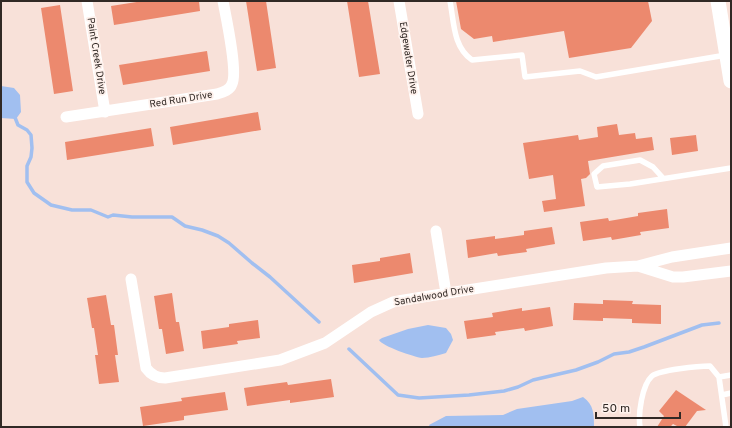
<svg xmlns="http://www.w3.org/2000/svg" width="732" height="428" viewBox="0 0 732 428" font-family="Overpass,sans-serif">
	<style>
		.water { fill: #a1bff0 }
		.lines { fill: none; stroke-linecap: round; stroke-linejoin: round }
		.stream { stroke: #a1bff0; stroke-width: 3.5 }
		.building { fill: #ec896e }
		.lane { stroke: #fff; stroke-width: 5.5 }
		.street { stroke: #fff; stroke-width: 11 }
		.secondary { stroke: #fff; stroke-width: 15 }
		.labels { text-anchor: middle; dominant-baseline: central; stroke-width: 3.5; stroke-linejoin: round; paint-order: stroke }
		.street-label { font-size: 10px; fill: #312925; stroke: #fef1ec }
	</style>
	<rect width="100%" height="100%" fill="#f8e1d9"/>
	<path class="water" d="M1,86L14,88L20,95L21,112L16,119L1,118Z
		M428,325L446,328L451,334L453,340L446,353C438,355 430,358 422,358C414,357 382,346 379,340L382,338L408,329Z
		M583,397C594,405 594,414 594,427H430L429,425L446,416L503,415L517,409L572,401Z"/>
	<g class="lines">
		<path class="stream" d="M14,115L18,125L27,130L31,135L32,148L31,157L27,166V182L34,193L51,205L72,210H91L108,217L113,215L132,217H172L185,226L202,230L218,236L229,243L252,263L270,277L319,322
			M349,349L398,395L419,398L469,395L504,391L518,387L533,380L576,370L598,362L614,354L629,352L644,347L702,325L719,323"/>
	</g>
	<path class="building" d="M143,1H199L200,11L114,25L111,6Z
		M246,1H266L276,68L257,71Z
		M347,1H368L380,74L359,77Z
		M456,1H648L652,21L631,48L569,58L564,31L493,42L492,36L474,39L461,29Z
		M60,5L73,91L54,94L41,8Z
		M207,51L210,71L123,85L119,65Z
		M258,112L261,130L173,145L170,127Z
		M617,124L619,135L635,133L636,139L652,137L654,150L588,161L590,174L586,178L581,179L585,206L544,212L542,201L556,199L553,175L529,179L523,143L578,135L579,140L598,137L597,127Z
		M151,128L154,146L67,160L65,142Z
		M696,135L698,151L672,155L670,138Z
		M667,209L669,228L640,232L641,235L612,240L611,237L583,241L580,222L608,218L609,221L638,216V213Z
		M552,227L555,244L526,249L527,252L498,256L497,253L468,258L466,240L495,236V239L524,235V231Z
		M410,253L413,273L354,283L352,265L380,261V258Z
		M172,293L176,322H179L184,351L166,354L162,329H159L154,296Z
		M106,295L111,325H114L118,355H115L119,382L99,384L95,355H98L94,328H92L87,298Z
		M603,300L633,301L632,304L661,305V324L632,323V319L603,318V321L573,320L574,303L603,304Z
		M550,307L553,326L525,331L524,328L495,332L496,335L467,339L464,321L493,317L492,313L522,308V311Z
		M258,320L260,338L237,341L238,344L203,349L201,331L229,327V324Z
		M331,379L334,397L290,403V400L247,406L244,388L287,382L288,385Z
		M676,390L706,410L697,411L685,427H679L673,424L670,427H657L664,416L659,411Z
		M225,392L228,410L184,416V420L143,426L140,407L182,401L181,398Z"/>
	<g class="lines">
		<path class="lane" d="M450,1C454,22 453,47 472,60L522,55L525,77L580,71L596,77L726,55
			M663,178L653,167L640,160L603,166L594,174L597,187L630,184L731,168
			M719,377L731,375
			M722,395L731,393
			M640,427C638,414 642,385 652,376C659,370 699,366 710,366L719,377L726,427"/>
		<path class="street" d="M87,1L105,112
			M399,1L418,114
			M66,117L217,94C224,92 230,90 232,84C238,72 226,17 223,1
			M436,231L446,293
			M731,248L672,257L638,266L673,277H683L731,271
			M131,279L146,368C151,375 157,378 165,378L280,360L325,343L371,312L393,302L404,300L606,268L638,266"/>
		<path class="secondary" d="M718,1L731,81"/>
	</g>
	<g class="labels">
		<g class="street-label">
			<text transform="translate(96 56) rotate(81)">Paint Creek Drive</text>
			<text transform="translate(408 58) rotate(81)">Edgewater Drive</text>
			<text transform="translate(181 100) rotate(-9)">Red Run Drive</text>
			<text transform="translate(434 296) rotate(-10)">Sandalwood Drive</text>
		</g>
	</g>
	<rect width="732" height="428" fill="none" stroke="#312925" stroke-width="4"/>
	<path d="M596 412v6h84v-6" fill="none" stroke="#312925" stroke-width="2"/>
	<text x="602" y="412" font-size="12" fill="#312925" stroke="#fef1ec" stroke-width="3" paint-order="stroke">50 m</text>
</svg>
